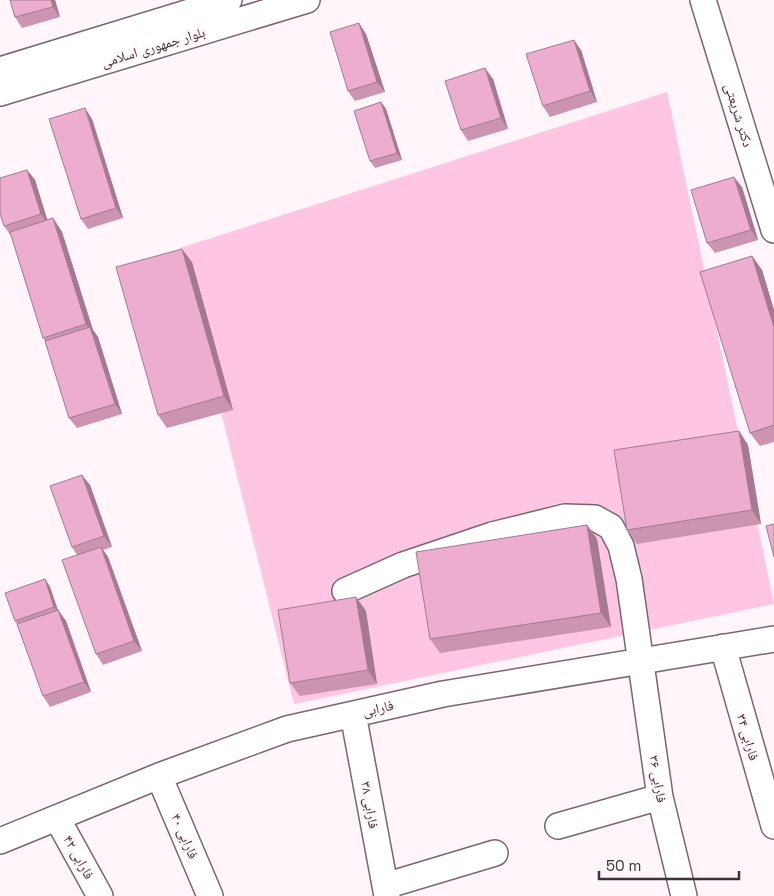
<svg xmlns="http://www.w3.org/2000/svg" width="774" height="896" viewBox="0 0 774 896" font-family="'Space Grotesk','Noto Naskh Arabic',sans-serif">
	<style>
		.pitch { fill: #fec6e2 }
		.lines { fill: none; stroke-linecap: round; stroke-linejoin: round }
		.minor-casing { stroke: #79666f; stroke-width: 28 }
		.minor { stroke: #fff; stroke-width: 25 }
		.wall { fill: #cb95b1 }
		.shaded-wall { fill: #a57990 }
		.building { fill: #ecadce; stroke: #a57990 }
		.labels { text-anchor: middle; dominant-baseline: central; stroke-width: 5; stroke-linejoin: round; paint-order: stroke }
		.street-label { font-size: 14px; fill: #3a3236; stroke: #fff5fa }
	</style>
	<rect width="100%" height="100%" fill="#fff5fa"/>
	<path class="pitch" d="M667,92L774,604L294,704L180,248Z"/>
	<g class="lines">
		<defs>
			<path id="minor" d="M703,0L774,230
				M0,70L229,0
				M0,93L307,0
				M345,591L403,565L492,535L565,517L595,518L611,527L621,546L629,579L660,797L684,896
				M723,647L774,826
				M353,714L387,896
				M159,776L210,896
				M57,818L100,896
				M558,826L660,797
				M0,841L159,776L287,729L443,694L774,639
				M385,886L495,853"/>
		</defs>
		<use href="#minor" class="minor-casing"/>
		<use href="#minor" class="minor"/>
	</g>
	<path class="wall" d="M10,0H55L60,17L22,28L15,17Z
		M366,34L385,92L355,101L348,91Z
		M581,50L597,102L550,117L543,106Z
		M493,79L508,129L468,141L461,130Z
		M381,102L386,109L402,160L375,168L370,161Z
		M92,119L123,218L88,229L81,219Z
		M27,170L35,180L47,220L53,218L62,232L93,330L98,337L122,414L77,428L69,418L45,341L43,338L11,236L4,226Z
		M742,187L758,240L715,253L707,243Z
		M752,256L762,270L774,310V442L760,446L750,433Z
		M192,262L233,410L167,428L158,415Z
		M739,431L748,445L761,524L637,544L627,530Z
		M90,485L112,547L103,550L108,557L142,651L103,665L96,654L77,555L72,547Z
		M587,525L597,539L611,627L440,653L430,639Z
		M45,579L50,587L58,610L66,621L91,692L50,707L43,696L17,624L15,621Z
		M356,597L366,611L377,684L300,696L290,683Z"/>
	<path class="shaded-wall" d="M51,0H55L60,17L53,7Z
		M359,23L366,34L385,92L377,82Z
		M574,40L581,50L597,102L590,91Z
		M485,68L493,79L508,129L501,118Z
		M381,102L386,109L402,160L397,153Z
		M85,108L92,119L123,218L116,208Z
		M27,170L35,180L49,225L41,214Z
		M734,177L742,187L758,240L751,230Z
		M53,218L62,232L93,330L98,337L122,414L115,404L93,334L86,324Z
		M182,249L192,262L233,410L224,396Z
		M752,256L762,270L774,310V327Z
		M739,431L748,445L761,524L752,510Z
		M82,475L90,485L112,547L104,536Z
		M587,525L597,539L611,627L601,613Z
		M101,547L108,557L142,651L134,641Z
		M45,579L50,587L59,614L54,607Z
		M356,597L366,611L377,684L368,670Z
		M58,610L66,621L91,692L84,682Z"/>
	<path class="building" d="M10,0H51L53,7L15,17Z
		M359,23L377,82L348,91L330,32Z
		M574,40L590,91L543,106L526,54Z
		M485,68L501,118L461,130L445,81Z
		M381,102L397,153L370,161L354,111Z
		M85,108L116,208L81,219L49,119Z
		M27,170L41,214L4,226L0,214V178Z
		M734,177L751,230L707,243L691,190Z
		M53,218L86,324L43,338L10,232Z
		M182,249L224,396L158,415L116,267Z
		M752,256L774,327V425L750,433L700,272Z
		M90,327L115,404L69,418L45,341Z
		M739,431L752,510L627,530L614,450Z
		M82,475L104,536L72,547L50,486Z
		M774,524V557L766,526Z
		M587,525L601,613L430,639L416,552Z
		M101,547L134,641L96,654L62,560Z
		M45,579L54,607L15,621L5,593Z
		M356,597L368,670L290,683L278,610Z
		M58,610L84,682L43,696L17,624Z"/>
	<g class="labels">
		<g class="street-label">
			<text transform="translate(153 47) rotate(-17)">بلوار جمهوری اسلامی</text>
			<text transform="translate(739 115) rotate(73)">دکتر شریعتی</text>
			<text transform="translate(378 708) rotate(-13)">فارابی</text>
			<text transform="translate(748 737) rotate(74)">فارابی ۳۴</text>
			<text transform="translate(658 779) rotate(80)">فارابی ۳۶</text>
			<text transform="translate(370 805) rotate(80)">فارابی ۳۸</text>
			<text transform="translate(185 836) rotate(67)">فارابی ۴۰</text>
			<text transform="translate(79 857) rotate(61)">فارابی ۴۲</text>
		</g>
	</g>
	<path d="M599 871v8h140v-8" fill="none" stroke="#3a3236" stroke-width="2.5"/>
	<text x="606" y="871" font-size="15" fill="#3a3236" stroke="#fff5fa" stroke-width="4" paint-order="stroke">50 m</text>
</svg>
